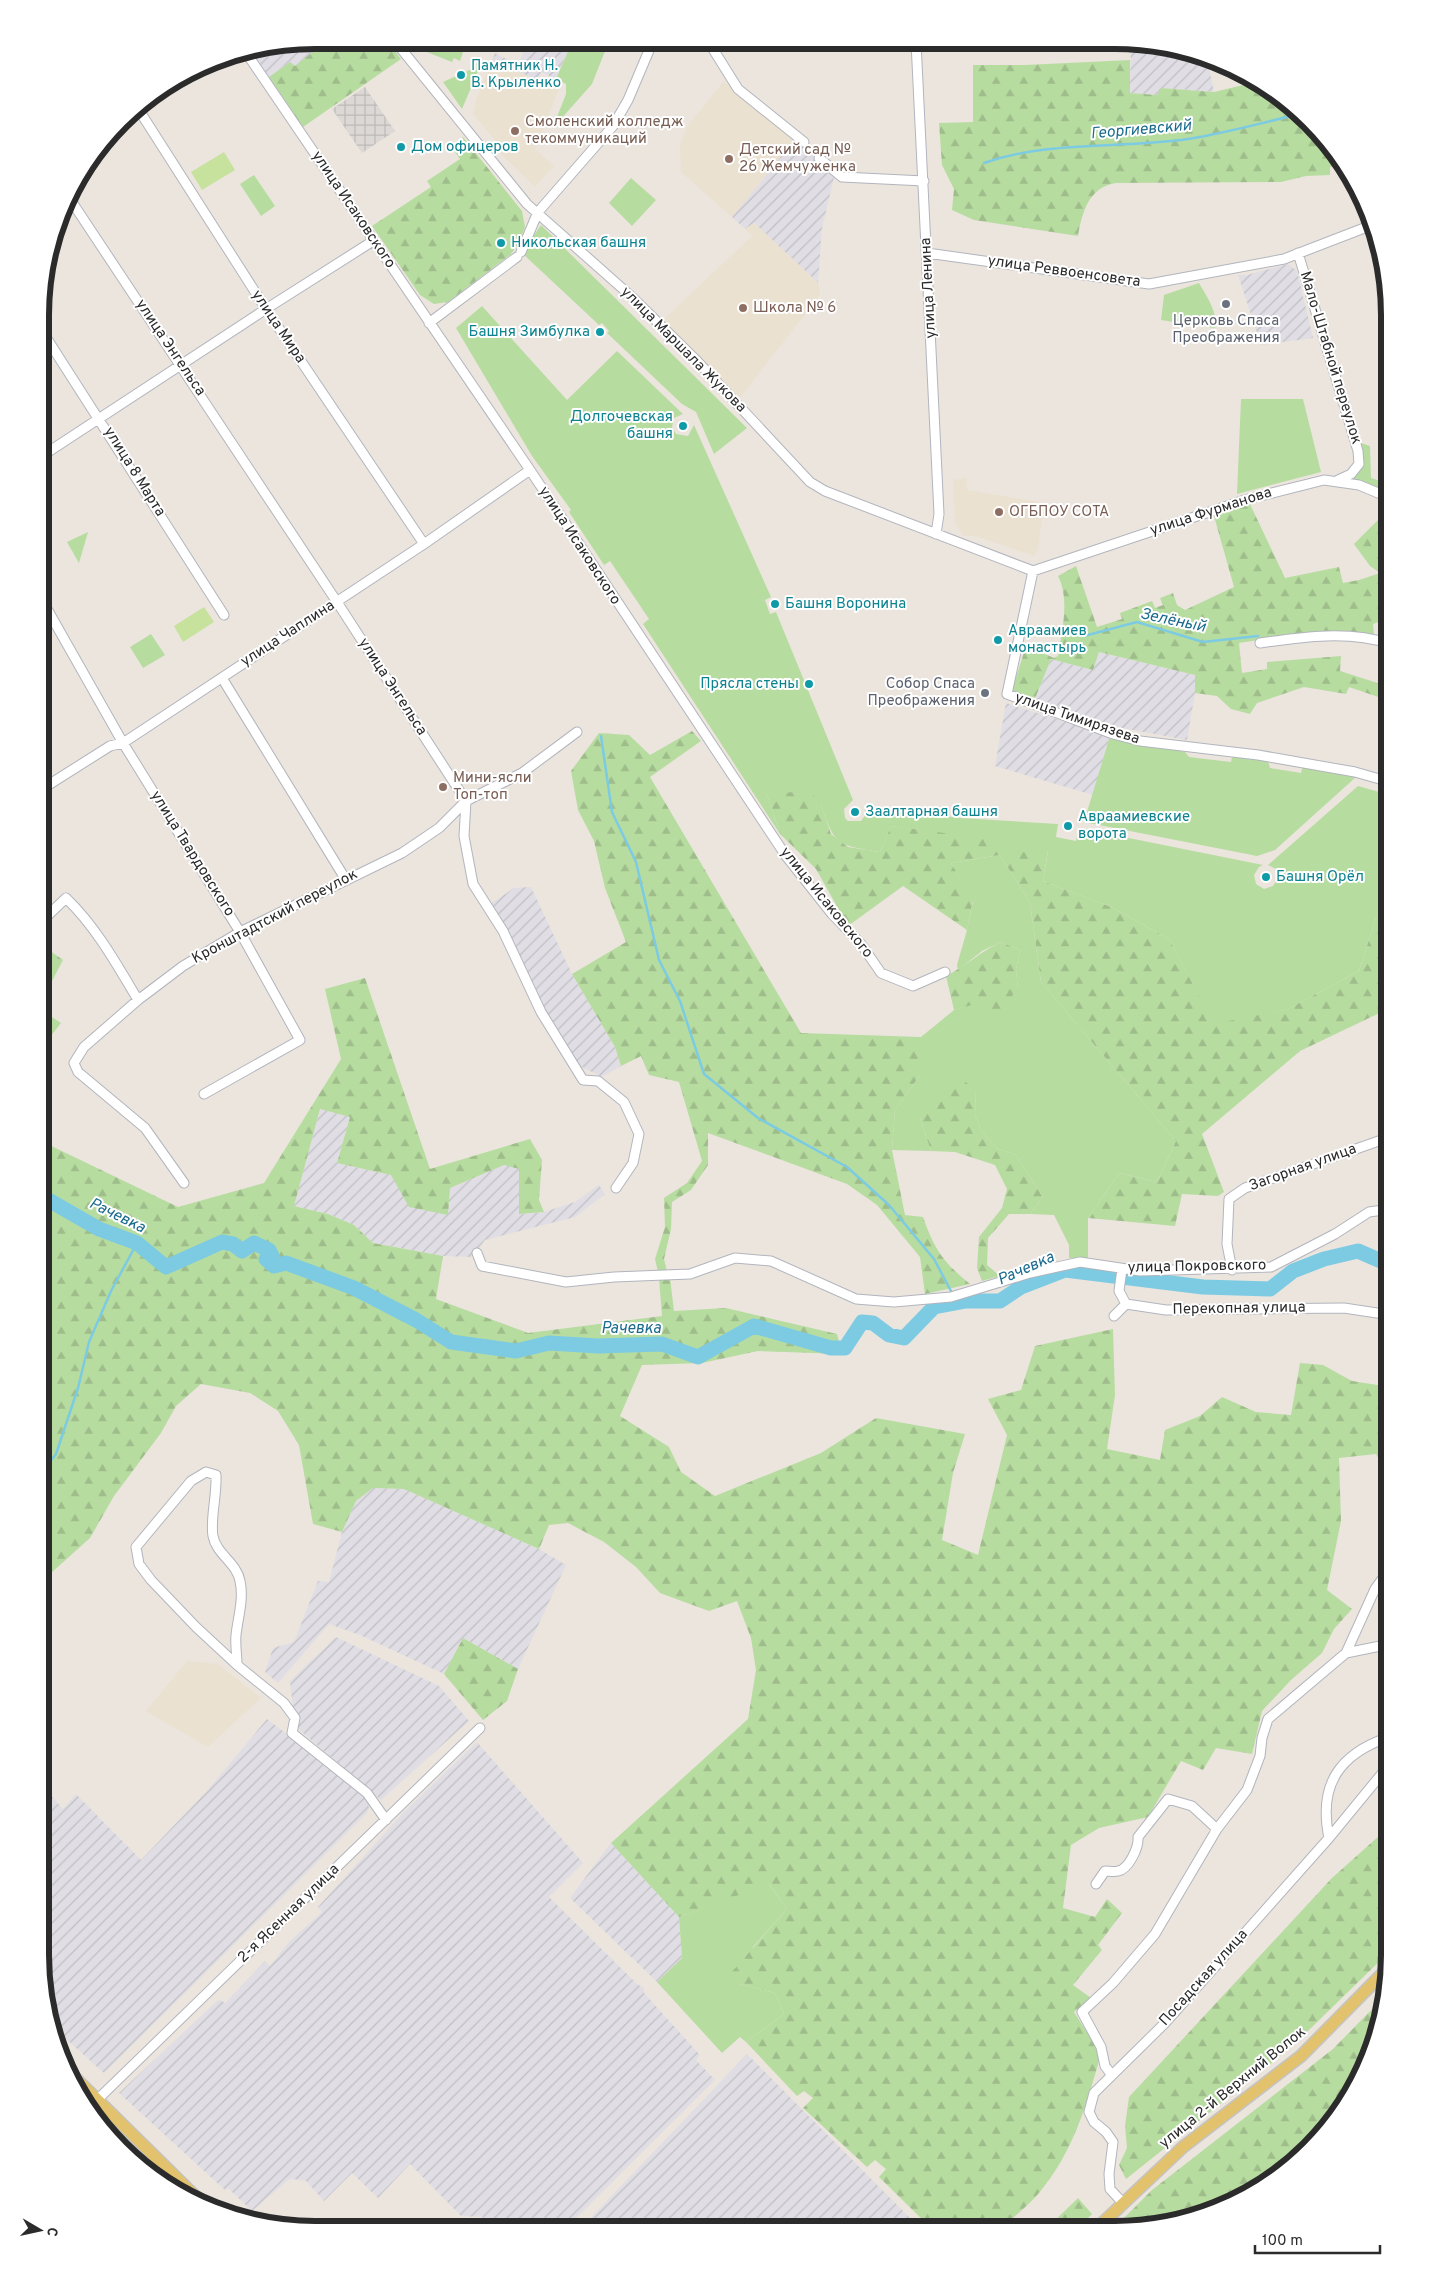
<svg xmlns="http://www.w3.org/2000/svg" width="1430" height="2270" viewBox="0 0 1430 2270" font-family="Overpass,sans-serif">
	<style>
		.industrial { fill: url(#industrial-furrows) }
		.education { fill: #ebe1d0 }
		.grass { fill: #b7dca0 }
		.forest { fill: url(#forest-firs) }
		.pitch { fill: #c7e29d }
		.plaza { fill: url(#plaza-grid) }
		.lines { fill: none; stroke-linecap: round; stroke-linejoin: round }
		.stream { stroke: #7ccbe2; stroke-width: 2.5 }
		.river { stroke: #7ccbe2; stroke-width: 15 }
		.minor-casing { stroke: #b2b5bd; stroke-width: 11 }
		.major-casing { stroke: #c4c4c4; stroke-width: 14 }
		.minor { stroke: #fff; stroke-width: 9 }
		.major { stroke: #e2c26c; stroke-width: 11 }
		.culture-dot { fill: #0f9aa8; stroke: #fff; stroke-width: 2 }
		.education-dot { fill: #8d6e63; stroke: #fff; stroke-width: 2 }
		.worship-dot { fill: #6b7280; stroke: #fff; stroke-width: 2 }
		.labels { text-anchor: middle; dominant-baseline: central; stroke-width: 4; stroke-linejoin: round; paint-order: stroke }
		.culture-label { font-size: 15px; fill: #0d838f; stroke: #fff; text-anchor: start }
		.education-label { font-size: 15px; fill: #785e54; stroke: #fff; text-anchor: start }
		.street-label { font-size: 15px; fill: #2b2b2b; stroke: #fff }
		.worship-label { font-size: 15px; fill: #5b616d; stroke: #fff }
		.water-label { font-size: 16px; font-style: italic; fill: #1b6b8e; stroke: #fff }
		.rim { fill: none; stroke: #2b2b2b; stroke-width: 6 }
	</style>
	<defs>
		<pattern id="industrial-furrows" width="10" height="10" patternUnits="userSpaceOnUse" patternTransform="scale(1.25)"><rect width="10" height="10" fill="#e0dee4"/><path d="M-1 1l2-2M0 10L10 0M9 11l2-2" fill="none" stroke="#c0bfc4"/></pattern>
		<pattern id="forest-firs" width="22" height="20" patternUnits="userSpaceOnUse" patternTransform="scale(1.25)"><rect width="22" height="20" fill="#b7dca0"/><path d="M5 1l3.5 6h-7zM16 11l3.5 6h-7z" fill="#9ebd8a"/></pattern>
		<pattern id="plaza-grid" width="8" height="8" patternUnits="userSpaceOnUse" patternTransform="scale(1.25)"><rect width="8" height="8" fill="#dcd8d5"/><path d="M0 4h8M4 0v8" fill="none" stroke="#bdbab7"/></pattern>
	</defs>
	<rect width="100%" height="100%" fill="#ebe5de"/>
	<path class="industrial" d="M315,40H328L294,67L290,62L269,77L252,53Z
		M528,41L550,50L554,41H584L582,46L572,42L556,79L541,72L538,80L492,61L495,53L518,65Z
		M1131,42H1151L1214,59L1208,63L1214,92L1162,88L1157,95L1130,93Z
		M795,139L836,169L822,228L818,283L754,223L745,229L732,217Z
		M1288,264L1297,271L1313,338L1261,345L1238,275H1247Z
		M1099,652L1195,675V693L1187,740L1095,723L1034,701L1051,659L1093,670Z
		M1006,703L1110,736L1093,795L995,766Z
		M531,887L572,974L615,1047L621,1066L602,1077L580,1066L544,1010L490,904L514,888Z
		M320,1109L350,1117L337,1163L450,1188L504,1165L519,1168L520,1214L544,1212L575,1202L599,1185L605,1194L575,1217L485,1240L472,1257L443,1256L373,1243L354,1225L328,1214L294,1206Z
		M373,1488L404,1489L539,1549L566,1565L518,1669L463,1638L444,1674L360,1635L329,1624L278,1683L265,1672L273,1648L294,1642L318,1581L329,1582L342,1532L356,1501Z
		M336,1637L439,1686L469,1721L381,1800L295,1726L290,1681Z
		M267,1719L335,1770L367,1800L369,1807L367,1813L104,2073L55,2029L40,1955V1792L45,1789L63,1809L76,1794L141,1860L207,1791Z
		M477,1742L583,1863L549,1897L637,1984L644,1988V1993L700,2055L696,2060L715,2080L566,2228H493L482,2217L461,2216L410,2164L378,2198L352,2173L324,2201L306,2181L293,2179L288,2180L252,2211L228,2188L225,2190L119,2093L219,1999L225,2003L265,1961L270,1966L289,1942L322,1912L318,1907L403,1813Z
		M611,1843L679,1917L682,1958L657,1982L570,1898Z
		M747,2054L912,2220L914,2229H580Z"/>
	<path class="education" d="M492,61L559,89L535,149L554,166L535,187L501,154L504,151L473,114L476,100Z
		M724,81L795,139L732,217L681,172L680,146L686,128Z
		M754,223L818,283L820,295L739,399L662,321L752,236L745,229Z
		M966,478L967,490L1044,503L1038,549L1034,556L975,536H963L955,522L953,480Z
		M187,1661L218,1664L261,1698L208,1747L146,1711Z"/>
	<path class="grass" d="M459,40H467L460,61L454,58L452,62L414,47Z
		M584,41H609L592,84L560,120L555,122L566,94V84L556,79L572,42L582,46Z
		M477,62L481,64L462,109L443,82L474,68Z
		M254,175L275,206L261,216L240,184Z
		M631,178L656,200L632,226L609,203Z
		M541,225L747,428L714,454L696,412L682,404L607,333L609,331L602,323L599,325L522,253Z
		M1199,283C1207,297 1218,312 1215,328L1161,320L1164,295Z
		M482,306L567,400L617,351L683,414L674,418L672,427L676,434L688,436L694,425L771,597L765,600L770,614L776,612L853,800L844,809L845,818L848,821H861L866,814L865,806L961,818L1058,824L1056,837L1076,841L1079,828L1263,865L1259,867L1254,875L1256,884L1264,889L1273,886L1278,878L1276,869L1268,865L1358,786L1390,795V874L1359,971L1288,1009L1214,1025L1169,939L1111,907L1043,881L1048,851L1000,855L1030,903L1041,982L1176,1141L1157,1182L1119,1173L1088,1218V1258H1069V1245L1054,1215L1030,1214L1043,1197L1016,1155L998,1149L981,1131L975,1114L976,1090L920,1118L931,1151L892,1150L895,1110L921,1074V1037L954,1010L1018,988L1016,970L1020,950L1001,942L982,951L958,970L957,965L967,930L973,901L951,863L1000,855L931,832L891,826L880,852C837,845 835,846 821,805L767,795L780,834L643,624L649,619L610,561L604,565L569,512L571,510L532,456L456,328Z
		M1241,399H1303L1321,472L1237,494Z
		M1361,443L1370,446L1371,478L1390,484V493L1349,480C1364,470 1363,459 1361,443Z
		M88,532L79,563L67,542Z
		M151,634L165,655L143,668L130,647Z
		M1110,736L1185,752L1189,757L1231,762L1232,757L1268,761L1270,768L1301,773L1303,766L1356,777L1275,850L1257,856L1084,822Z
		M768,1883L787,1909L753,1947L739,1984L775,1993L784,2014L746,2042L740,2037L722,2053L657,1982L682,1958L679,1917Z"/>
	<path class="forest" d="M328,40H387L401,59L303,127L269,77L290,62L295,66Z
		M1130,60V93L1157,95L1161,88L1214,92L1256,82C1290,102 1323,131 1344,166L1330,167V175L1306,176L1281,182L1116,183C1089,187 1082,212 1078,236L974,220L952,210L954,189L942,165L939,123L973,122V65H1025Z
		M463,137L522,211L525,227L518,245L510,255L448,302L434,304L420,295L372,226L431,187L427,181L460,159L451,146Z
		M1249,502L1285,578L1339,567L1343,583L1359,580L1380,573L1370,566L1354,544L1379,519L1390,525V618L1373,624L1374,635L1342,632L1304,633L1239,643L1242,673L1267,669V662L1341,656L1340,671L1390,687V701L1349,687L1346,694L1304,687L1257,703L1250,714L1231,709L1217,696L1195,693V675L1099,652L1093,670L1051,659L1034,701L1012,690L1026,646L1054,658L1058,656C1062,631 1070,599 1058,576L1076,566L1097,627L1122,619L1120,613L1152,601L1155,608L1163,605L1160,598L1173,593L1177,605L1185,610L1234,587L1214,516Z
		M692,731L701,741L650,777L801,1033L921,1037V1074L895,1110L892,1150L905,1215L923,1217C935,1250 942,1261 970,1284L925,1294L920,1257L877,1205L847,1184L708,1133V1165L691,1190L672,1202L671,1229L664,1259L667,1271L658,1272L655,1259L665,1227L664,1198L687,1183L702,1161L679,1082L649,1075L641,1056L621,1066L615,1047L572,974L626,942L605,888L594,841L578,810L571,771L599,733L629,735L650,755Z
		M810,790L821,805L831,834L848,847L880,852L891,826L998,840L1000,854L1048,850L1043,881L1111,907L1169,939L1214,1024L1288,1009L1359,971L1390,874V1008L1300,1051L1202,1134L1224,1192L1218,1196L1182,1194L1175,1226L1088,1218L1119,1173L1157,1182L1176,1141L1041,982L1030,903L1000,855L951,863L973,900L967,930L903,886L848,926L816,869L780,834L767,795Z
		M1001,942L1020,950L1016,970L1018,988L998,1015L982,1002L954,1010L946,976C966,966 981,951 1001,942Z
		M49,950L63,960L41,1002V964Z
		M365,978L430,1169L530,1139L542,1160L539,1200L544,1212L519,1214V1169L504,1165L450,1188L448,1215L409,1207L391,1175L337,1163L350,1117L320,1109L294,1206L328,1214L354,1225L373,1243L443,1256L436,1299L528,1333L662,1316L659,1278H670L674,1311L726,1308L837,1334L842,1354L758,1351L702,1363L642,1365L620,1416L669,1447L681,1472L715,1496L821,1453L876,1418L965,1434L953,1473L942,1540L978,1555L1007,1435L988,1399L1021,1390L1035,1346L1113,1329L1115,1395L1107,1449L1160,1460L1165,1430L1200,1416L1222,1397L1256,1412L1291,1415L1300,1363L1323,1365L1352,1381L1390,1387V1479L1376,1454L1339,1458L1341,1521L1327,1590L1352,1609L1334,1629L1322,1653L1291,1680L1262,1711L1252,1754L1216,1748L1203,1770L1181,1761L1148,1817L1099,1828L1071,1845L1063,1908L1095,1917L1107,1899L1122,1913L1098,1945L1102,1950L1073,1985L1091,1998L1074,2012L1101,2054C1086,2106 1074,2151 1039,2193C1028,2206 1012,2218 999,2230L932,2229L879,2177L886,2169L875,2160L867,2167L803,2108L813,2098L804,2091L797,2096L746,2042L784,2014L775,1993L739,1984L730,1974L787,1909L769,1884L679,1917L611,1843L748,1719L756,1670L751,1638L737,1601L709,1611L660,1593L636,1567L604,1542L568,1523L549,1525L539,1549L404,1489L373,1488L356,1501L342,1532L313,1524L299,1445L278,1411L250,1393L201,1384L176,1406L161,1433L114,1496L90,1538L41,1582V1141L178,1207L264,1183L341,1059L325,989Z
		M41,1010L61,1023L41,1049Z
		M962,1079L976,1090L975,1114L981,1131L998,1149L1016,1155L1043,1197L1030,1214H1009L988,1238L987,1265L1000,1276L982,1281L977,1268L979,1237L1002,1208L1007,1189L995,1165L955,1152L931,1151L920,1118L932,1098Z
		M463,1638L518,1669L507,1701L483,1720L444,1674Z
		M1389,1827V1952L1310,2029L1268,2066L1126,2179L1119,2165L1127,2148L1125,2126L1129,2097L1332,1878Z
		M1385,1996L1375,2043L1343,2108L1283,2173L1220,2209L1112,2230L1152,2190L1333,2049Z
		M1078,2198L1092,2214L1076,2230H1045Z"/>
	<path class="pitch" d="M224,152L235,170L202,190L191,172Z
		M204,607L214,622L183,642L174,626Z"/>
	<path class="plaza" d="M365,87L395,131L362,153L332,109Z"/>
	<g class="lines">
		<path class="stream" d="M984,163C1050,140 1120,149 1188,139C1225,133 1262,123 1299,114
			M1084,636L1137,622L1203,642L1258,636
			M601,736L612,812L636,862L659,960L680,1001L704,1074L758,1118L847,1167L889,1205L934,1259L952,1293
			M41,1473L56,1454L78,1388L89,1342L111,1291L137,1243"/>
		<path class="river" d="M41,1214L45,1198L99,1229L137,1243L166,1267L222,1242L233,1244L242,1251L254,1243L269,1250L272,1256L266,1259L274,1266L286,1263L354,1288L416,1320L451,1342L516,1351L549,1343L598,1346L662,1344L698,1357L754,1326L831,1348H845L862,1322L873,1323L889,1335L904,1338L934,1307L966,1301H1000L1021,1287L1065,1270L1203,1287L1270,1289L1293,1271L1324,1259L1358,1251L1381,1261H1390"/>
		<defs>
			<path id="minor" d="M394,40L527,204L632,297L698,362L810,482L825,491L1033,571
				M708,41L738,89L804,142
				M916,42L939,514L936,534
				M247,54L530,470L786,856L832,914L861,944L881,973L913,986L945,972
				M137,107L266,309L424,544
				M819,158L842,177L924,181
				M68,196L337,602L466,801L464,836L473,884L503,931L541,1012L583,1080L598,1081L624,1102L639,1134L633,1163L616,1188
				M521,252L538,212L613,126L628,100L653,41
				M927,253L1149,284L1284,259L1372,225
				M1298,253L1358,451L1359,464L1351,474L1338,480
				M429,323L517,257
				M42,331L224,615
				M42,456L266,309L373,241
				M1033,571L1007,694L1113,734L1140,741L1258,755L1355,772L1390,782
				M1033,571L1248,499L1324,480L1359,485L1390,498
				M42,600L123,743L240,932L300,1040L204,1094
				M1260,643C1302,637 1349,630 1390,644
				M222,678L346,880
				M42,789L110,746L123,743L424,544L530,470
				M41,922L66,898C96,927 116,963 138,1000
				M184,1183L145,1128L78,1072L74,1063L84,1047L138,1000L183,966L240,932L402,853L439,828L466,801L522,773L577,732
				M477,1253L482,1266L566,1282L614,1277L690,1274L735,1258L771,1261L856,1299L894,1302L951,1297L1030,1273L1080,1262L1140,1271L1271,1267L1335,1234L1369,1212L1390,1209
				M1122,1269L1119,1291L1126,1304L1166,1310L1344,1308L1390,1315
				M1232,1270L1227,1244L1229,1199L1245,1188L1390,1137
				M1114,1316L1126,1304
				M1346,1653L1375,1589L1390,1568
				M237,1665L196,1627L151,1580L139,1564L136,1547L191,1481L206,1472L216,1475C217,1495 210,1520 213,1536C216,1554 237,1563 240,1581C244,1599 238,1617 236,1635C235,1644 237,1655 237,1665L284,1703L295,1718L292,1733L367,1793L386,1820
				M1329,1838C1318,1785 1339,1754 1389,1737
				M1096,1884L1105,1871C1109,1871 1114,1872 1118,1871C1129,1869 1139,1847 1138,1837L1168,1799L1192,1806L1217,1829
				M1111,2074L1105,2066L1101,2047L1082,2012L1113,1983L1155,1934L1217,1829L1247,1790L1260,1756L1262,1738L1268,1719L1346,1653L1390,1644
				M97,2100L480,1728
				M1122,2202L1110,2189L1109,2174L1113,2142L1106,2132L1094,2122L1089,2112L1094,2093L1165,2023L1329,1838L1389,1765"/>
			<path id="major" d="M67,2070L205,2206
				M152,2175L162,2164
				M1095,2230L1183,2147L1301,2056L1389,1967"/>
		</defs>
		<use href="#minor" class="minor-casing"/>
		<use href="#major" class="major-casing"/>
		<use href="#minor" class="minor"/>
		<use href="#major" class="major"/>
	</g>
	<g class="culture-dot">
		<circle cx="461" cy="75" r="5"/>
		<circle cx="401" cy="147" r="5"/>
		<circle cx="501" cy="243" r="5"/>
		<circle cx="600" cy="332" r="5"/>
		<circle cx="683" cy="426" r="5"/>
		<circle cx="775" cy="604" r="5"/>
		<circle cx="998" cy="640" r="5"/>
		<circle cx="809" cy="684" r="5"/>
		<circle cx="855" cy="812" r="5"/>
		<circle cx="1068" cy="826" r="5"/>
		<circle cx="1266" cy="877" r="5"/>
	</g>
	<g class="education-dot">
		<circle cx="515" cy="131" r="5"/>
		<circle cx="729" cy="159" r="5"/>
		<circle cx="743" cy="308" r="5"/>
		<circle cx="999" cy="512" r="5"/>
		<circle cx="443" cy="787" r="5"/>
	</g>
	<g class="worship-dot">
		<circle cx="1226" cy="304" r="5"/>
		<circle cx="985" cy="693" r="5"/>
	</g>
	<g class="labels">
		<g class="culture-label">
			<text x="471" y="66">Памятник Н.<tspan x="471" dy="17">В. Крыленко</tspan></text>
			<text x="411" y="147">Дом офицеров</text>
			<text x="511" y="243">Никольская башня</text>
			<text x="590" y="332" text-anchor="end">Башня Зимбулка</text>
			<text x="673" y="417" text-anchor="end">Долгочевская<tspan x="673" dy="17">башня</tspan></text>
			<text x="785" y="604">Башня Воронина</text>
			<text x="1008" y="631">Авраамиев<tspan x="1008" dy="17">монастырь</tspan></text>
			<text x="799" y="684" text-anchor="end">Прясла стены</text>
			<text x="865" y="812">Заалтарная башня</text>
			<text x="1078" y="817">Авраамиевские<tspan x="1078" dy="17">ворота</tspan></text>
			<text x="1276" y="877">Башня Орёл</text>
		</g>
		<g class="education-label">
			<text x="525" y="122">Смоленский колледж<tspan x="525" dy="17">текоммуникаций</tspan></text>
			<text x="739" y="150">Детский сад №<tspan x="739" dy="17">26 Жемчуженка</tspan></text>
			<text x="753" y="308">Школа № 6</text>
			<text x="1009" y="512">ОГБПОУ СОТА</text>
			<text x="453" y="778">Мини-ясли<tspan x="453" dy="17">Топ-топ</tspan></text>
		</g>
		<g class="street-label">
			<text transform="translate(353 210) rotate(56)">улица Исаковского</text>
			<text transform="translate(1064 272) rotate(8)">улица Реввоенсовета</text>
			<text transform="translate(929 288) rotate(-93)">улица Ленина</text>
			<text transform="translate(278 327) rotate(56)">улица Мира</text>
			<text transform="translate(170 348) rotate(56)">улица Энгельса</text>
			<text transform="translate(683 350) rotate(45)">улица Маршала Жукова</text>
			<text transform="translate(1330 358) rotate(73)">Мало-Штабной переулок</text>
			<text transform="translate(134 472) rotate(58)">улица 8 Марта</text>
			<text transform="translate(1211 512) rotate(-18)">улица Фурманова</text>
			<text transform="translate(579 546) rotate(57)">улица Исаковского</text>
			<text transform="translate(288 634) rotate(-33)">улица Чаплина</text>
			<text transform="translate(392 687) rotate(57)">улица Энгельса</text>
			<text transform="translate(1077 719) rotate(19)">улица Тимирязева</text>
			<text transform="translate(192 854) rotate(58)">улица Твардовского</text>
			<text transform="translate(826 903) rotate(51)">улица Исаковского</text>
			<text transform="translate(275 917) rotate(-28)">Кронштадтский переулок</text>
			<text transform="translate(1303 1168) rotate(-20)">Загорная улица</text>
			<text transform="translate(1197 1267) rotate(-1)">улица Покровского</text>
			<text transform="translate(1239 1309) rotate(-1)">Перекопная улица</text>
			<text transform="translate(289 1914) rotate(-44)">2-я Ясенная улица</text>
			<text transform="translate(1204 1978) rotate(-48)">Посадская улица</text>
			<text transform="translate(1233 2088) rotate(-39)">улица 2-й Верхний Волок</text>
		</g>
		<g class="worship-label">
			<text x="1226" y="321">Церковь Спаса<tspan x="1226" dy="17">Преображения</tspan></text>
			<text x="975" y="684" text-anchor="end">Собор Спаса<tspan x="975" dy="17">Преображения</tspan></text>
		</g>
		<g class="water-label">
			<text transform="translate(1141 130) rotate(-5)">Георгиевский</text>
			<text transform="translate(1173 621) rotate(12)">Зелёный</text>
			<text transform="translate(117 1216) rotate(26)">Рачевка</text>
			<text transform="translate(1026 1269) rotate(-24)">Рачевка</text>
			<text x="631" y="1329">Рачевка</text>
		</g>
	</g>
	<path d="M0 0H1430V2270H0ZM315 49H1115A266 266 0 0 1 1381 315V1955A266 266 0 0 1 1115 2221H315A266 266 0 0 1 49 1955V315A266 266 0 0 1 315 49Z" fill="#fff" fill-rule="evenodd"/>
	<path class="rim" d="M315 49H1115A266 266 0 0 1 1381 315V1955A266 266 0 0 1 1115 2221H315A266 266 0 0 1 49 1955V315A266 266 0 0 1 315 49Z"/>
	<g transform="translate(40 2230) rotate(99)" stroke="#ffffff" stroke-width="4" paint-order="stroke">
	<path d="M0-4L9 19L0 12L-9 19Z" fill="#2b2b2b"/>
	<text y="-8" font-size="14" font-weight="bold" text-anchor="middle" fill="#2b2b2b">С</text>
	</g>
	<path d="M1255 2245v8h125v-8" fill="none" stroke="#2b2b2b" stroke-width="2.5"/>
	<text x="1262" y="2245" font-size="15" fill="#2b2b2b" stroke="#ffffff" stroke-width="4" paint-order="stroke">100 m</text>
</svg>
